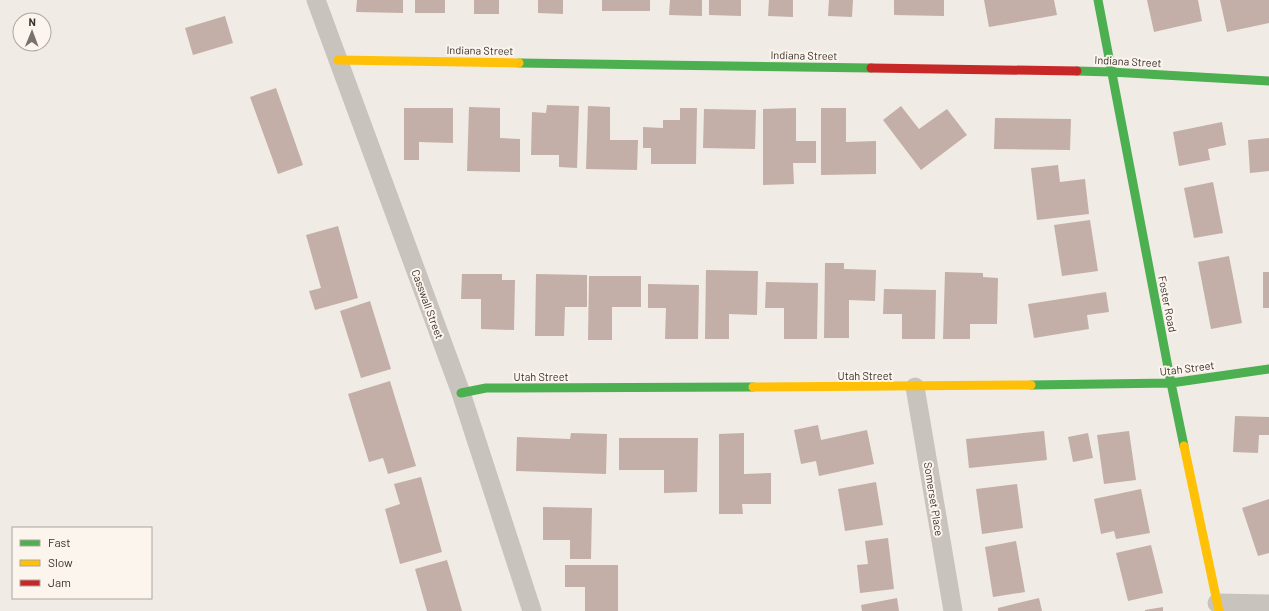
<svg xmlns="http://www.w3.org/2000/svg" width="1269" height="611" viewBox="0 0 1269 611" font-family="Barlow,sans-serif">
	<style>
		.building { fill: #c3afa7 }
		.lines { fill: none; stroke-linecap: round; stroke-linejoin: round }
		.street { stroke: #c9c3be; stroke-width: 19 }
		.fast { stroke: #4caf50; stroke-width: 9 }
		.slow { stroke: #ffc107; stroke-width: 9 }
		.jam { stroke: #c62828; stroke-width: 9 }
		.labels { text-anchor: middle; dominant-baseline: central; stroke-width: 4; stroke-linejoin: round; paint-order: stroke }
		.street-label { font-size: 11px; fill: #3b302b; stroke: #fbf5ee }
	</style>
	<rect width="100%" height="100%" fill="#f0ebe5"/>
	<path class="building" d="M357,0H403V13L356,12Z
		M415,0H445V13H415Z
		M474,0H499V14H474Z
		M538,0H563V14L538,13Z
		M602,0H650V11H602Z
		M670,0H702V16L669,15Z
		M709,0H741V16L709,15Z
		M769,0H793V17L768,16Z
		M829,0H853L852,17L828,16Z
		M894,0H944V16L894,15Z
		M984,0H1054L1057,15L989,27Z
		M1147,0H1198L1202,21L1154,32Z
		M1220,0H1269V23L1227,32Z
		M225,16L233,43L193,55L185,28Z
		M276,88L303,165L278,174L250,97Z
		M547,105L579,106L577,168L559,167V155H531L532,112L546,113Z
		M588,106L610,107V140H638L637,170L586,169Z
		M901,106L919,129L947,109L967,135L921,170L883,120Z
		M469,107L500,108V138L520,139V172L467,171Z
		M404,108H453V143L419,142V160H404Z
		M680,108H697L696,164H651V148H643V127L663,128V120H680Z
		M796,108V141H816V163H793L794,184L763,185V109Z
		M821,108H846V142L876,141V174L821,175Z
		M704,109L756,110L755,149L703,148Z
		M995,118L1071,119L1070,150L994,149Z
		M1222,122L1226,145L1208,149L1210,160L1179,166L1173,132Z
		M1269,138V171L1250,173L1248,140Z
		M1058,165L1060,182L1085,179L1089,214L1037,220L1031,168Z
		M1213,182L1223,233L1194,238L1184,188Z
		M1090,220L1098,271L1062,276L1054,225Z
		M338,226L358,298L315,310L309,291L321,288L306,235Z
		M1229,256L1242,323L1211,329L1198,262Z
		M825,263H844V269L876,270L875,301L849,300V338H824Z
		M706,270L758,271L757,315L729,314V339H705Z
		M945,272L983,273V277L998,278L997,324H970V339H943Z
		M1263,272H1269V308H1263Z
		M462,274H502V280H515L514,330L481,329V299H461Z
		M536,274L587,275V307H565L564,336H535Z
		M589,276H641V307H612V340H588Z
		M766,282L818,283L817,339H784V308H765Z
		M648,284L699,285L698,339H665L666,308H648Z
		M884,289L936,290L935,339H902V314H883Z
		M1106,292L1109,312L1087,315L1089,329L1034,338L1028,304Z
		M370,301L391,369L361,378L340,311Z
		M390,381L416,466L388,474L383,458L369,462L348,394Z
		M1235,416L1269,417V435H1259L1258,453L1233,452Z
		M818,425L821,440L867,430L874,464L819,476L816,461L801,464L794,430Z
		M1044,431L1047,460L969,468L966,439Z
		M1129,431L1136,480L1104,484L1097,435Z
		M571,433L607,434L606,474L516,471L517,437L570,439Z
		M744,433V474L771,473V504H742L743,514H719V434Z
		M1088,433L1093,458L1073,462L1068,437Z
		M619,438H698L697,492L664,493V470H619Z
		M421,477L442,552L400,564L385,509L400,504L394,484Z
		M876,482L883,525L845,531L838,489Z
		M1017,484L1023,528L982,534L976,489Z
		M1141,489L1150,533L1116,539L1114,531L1101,534L1094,499Z
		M1269,499V553L1258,556L1242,508Z
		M543,507L592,508L591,559H570V540H543Z
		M888,538L894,589L860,593L857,565L868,564L865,541Z
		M1016,541L1025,592L993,597L985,547Z
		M1151,545L1163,593L1128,601L1116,553Z
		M447,560L462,611H427L415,569Z
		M565,565H618V611H585V587H565Z
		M897,598L899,611H862L861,605Z
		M1039,598L1042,611H998V608Z
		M1163,607V611H1145V610Z"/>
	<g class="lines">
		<path class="street" d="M316,0L461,393L532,611
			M915,387L953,611
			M1217,603L1269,604"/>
		<path class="fast" d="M1098,0L1171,383L1184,446
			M519,63L871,68
			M1077,71L1111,72L1269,81
			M1031,385L1171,383L1269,369
			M461,393L486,388L753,387"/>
		<path class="slow" d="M338,60L519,63
			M753,387L1031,385
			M1184,446L1219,611"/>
		<path class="jam" d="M871,68L1077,71"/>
	</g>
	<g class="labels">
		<g class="street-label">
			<text transform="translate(480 50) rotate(1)">Indiana Street</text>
			<text transform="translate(804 55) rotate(1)">Indiana Street</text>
			<text transform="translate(1128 61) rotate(3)">Indiana Street</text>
			<text transform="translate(428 304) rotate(70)">Casswall Street</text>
			<text transform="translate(1168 304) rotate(79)">Foster Road</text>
			<text transform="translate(1187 368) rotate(-7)">Utah Street</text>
			<text x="865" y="375">Utah Street</text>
			<text x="541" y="376">Utah Street</text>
			<text transform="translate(934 499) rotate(81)">Somerset Place</text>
		</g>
	</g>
	<rect x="12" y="527" width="140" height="72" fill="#fbf5ee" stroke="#aea6a0"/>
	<rect x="20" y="540" width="20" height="6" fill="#4caf50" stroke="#aea6a0"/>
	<text x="48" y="547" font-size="12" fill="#3b302b">Fast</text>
	<rect x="20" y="560" width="20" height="6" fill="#ffc107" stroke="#aea6a0"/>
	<text x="48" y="567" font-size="12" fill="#3b302b">Slow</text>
	<rect x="20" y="580" width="20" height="6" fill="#c62828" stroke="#aea6a0"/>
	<text x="48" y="587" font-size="12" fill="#3b302b">Jam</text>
	<g transform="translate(32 32) rotate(1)"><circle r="19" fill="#fbf5ee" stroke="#aea6a0"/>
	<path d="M0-3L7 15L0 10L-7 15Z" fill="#7a716c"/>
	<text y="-6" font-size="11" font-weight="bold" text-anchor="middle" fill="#3b302b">N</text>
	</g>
</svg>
